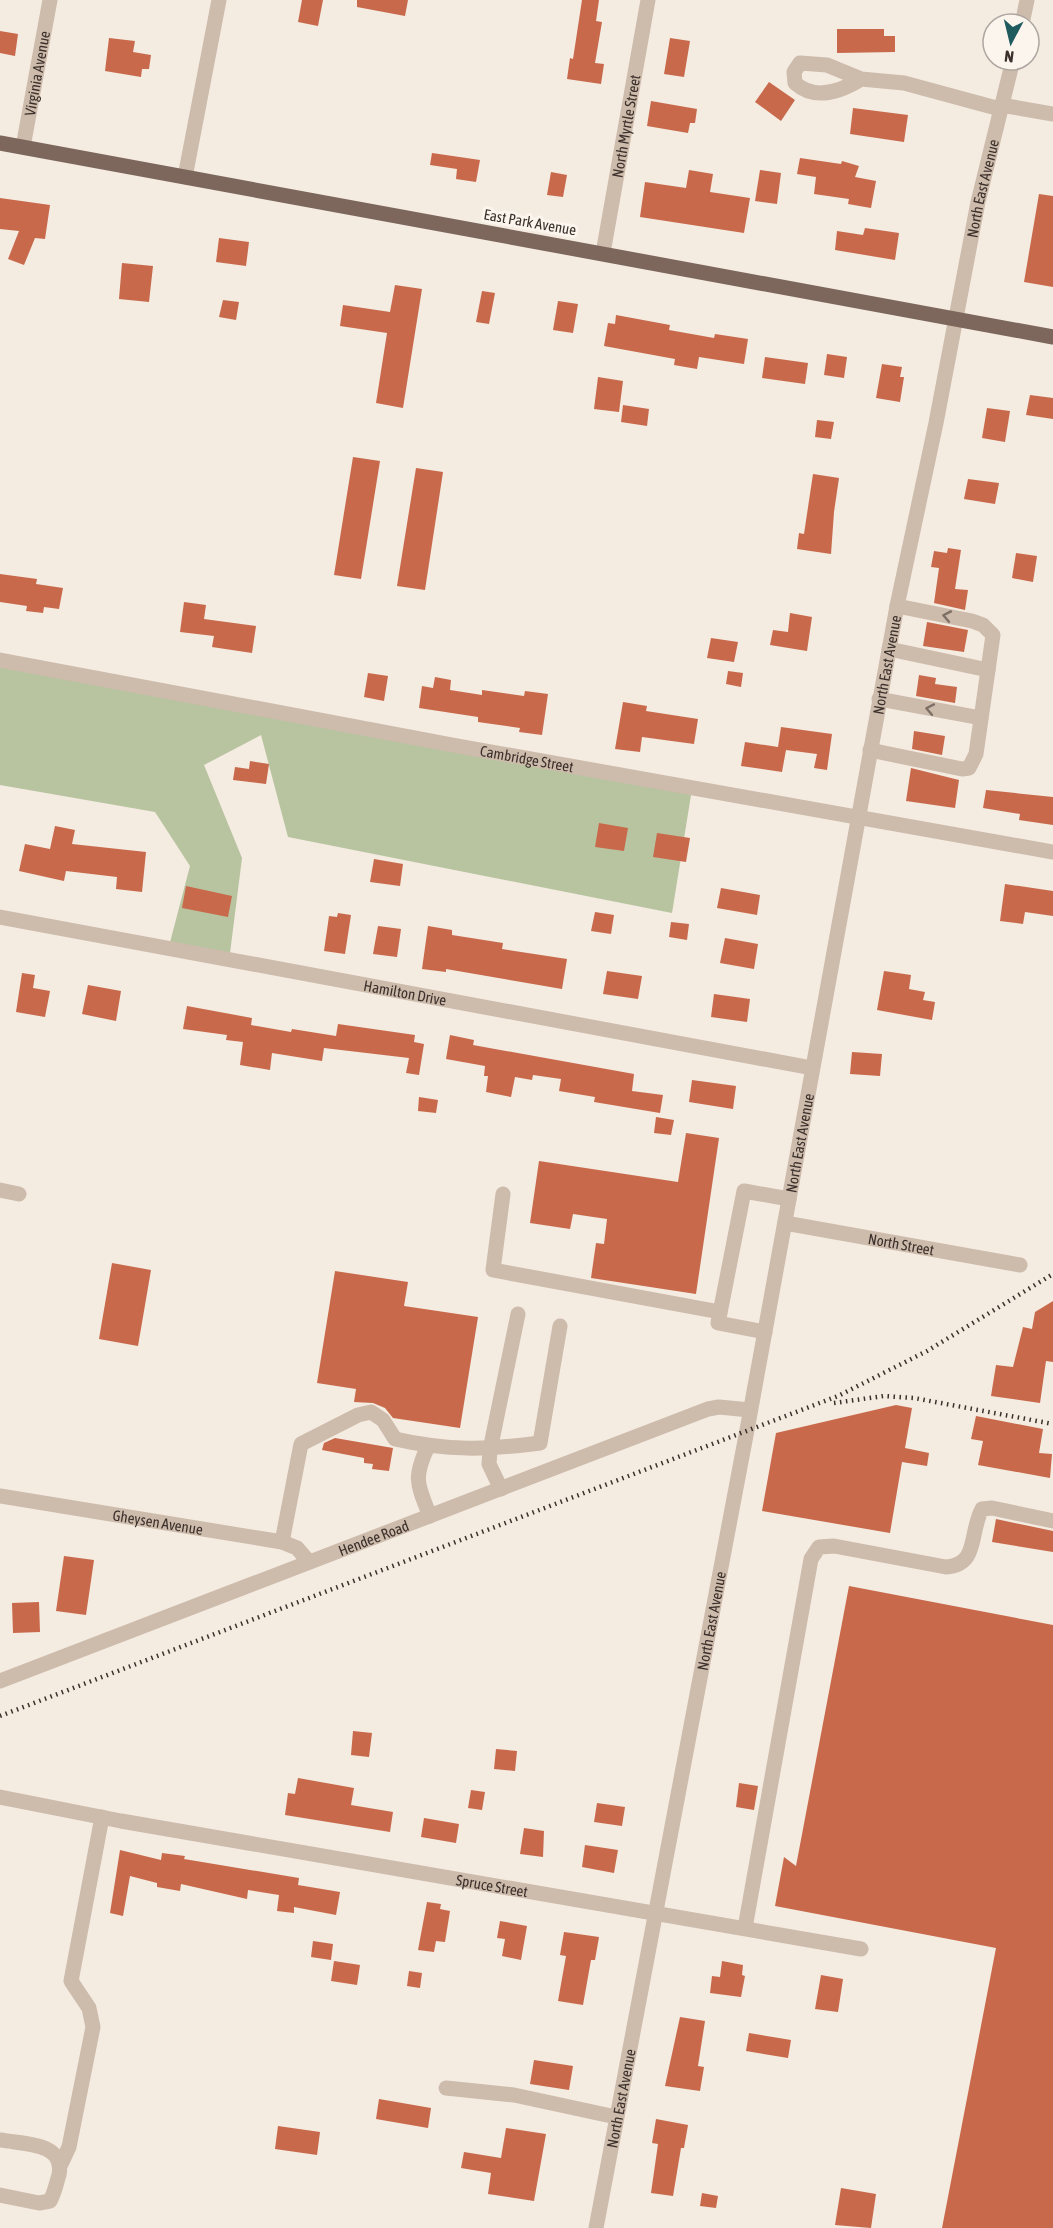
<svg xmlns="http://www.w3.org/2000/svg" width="1053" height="2228" viewBox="0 0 1053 2228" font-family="'Asap Condensed',sans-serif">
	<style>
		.green { fill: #b8c4a0 }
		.building { fill: #c8694b }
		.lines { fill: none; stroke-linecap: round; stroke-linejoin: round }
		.minor { stroke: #cdbbac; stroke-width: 15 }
		.major { stroke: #7d675c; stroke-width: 15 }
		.rail { stroke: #3b302b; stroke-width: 4.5; stroke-dasharray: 1.5 4.5; stroke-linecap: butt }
		.oneway { stroke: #7d6f65 }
		.labels { text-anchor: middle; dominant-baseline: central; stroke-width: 6; stroke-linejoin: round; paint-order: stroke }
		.street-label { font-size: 15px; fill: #3b302b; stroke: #fbf5ee }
	</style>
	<rect width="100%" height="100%" fill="#f4ebe1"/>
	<path class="green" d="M0,663L692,789L672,913L288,837L261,735L204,765L242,858L229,961L168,950L190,866L155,812L0,785Z"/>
	<path class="building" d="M302,0H323L318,26L298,22Z
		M357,0H408L405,16L357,7Z
		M582,0H599L596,21L602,22L595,63L604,64L601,84L567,79L570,58L573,59Z
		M837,29H884V36H895V52L837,53Z
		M0,31L18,34L15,56L0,53Z
		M109,38L135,41L133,52L151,55L149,69H142L141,77L105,71Z
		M670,38L690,41L684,77L664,74Z
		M769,82L795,100L781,121L755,102Z
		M651,101L697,109L695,123H690L688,133L647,126Z
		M853,108L908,115L904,142L850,134Z
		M432,153L480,160L476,182L456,179L457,169L430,165Z
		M800,158L841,164L842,161L859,166L855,177L876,181L871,208L848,204L849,199L814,194L816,177L797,174Z
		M689,170L713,174L710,192L750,198L744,233L640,217L645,182L686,188Z
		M760,170L781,173L777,204L755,201Z
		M551,172L567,175L563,197L547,195Z
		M1039,194L1053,196V287L1024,282Z
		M0,198L50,205L45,239L35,238L24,265L8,259L19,231L0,229Z
		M865,228L899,233L895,260L835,250L837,231L863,235Z
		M219,238L249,242L246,266L216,262Z
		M122,263L153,266L149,302L119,299Z
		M395,285L422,289L403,408L376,403L387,333L340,326L343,305L390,312Z
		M482,291L495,293L489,324L476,322Z
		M223,300L239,302L236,320L219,317Z
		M558,301L578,304L573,333L553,330Z
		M616,315L670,325L669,330L714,338L715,334L748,339L744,364L699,357L697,369L674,365L675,359L604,346L608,323L615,324Z
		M827,354L847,357L844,378L824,375Z
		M765,357L808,363L805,384L762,378Z
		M882,364L902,367L900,377H904L900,402L876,398Z
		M598,377L623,381L619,412L594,409Z
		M1030,395L1053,398V419L1026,415Z
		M623,405L649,409L647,426L621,422Z
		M987,408L1010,411L1005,442L982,438Z
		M817,420L834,422L831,439L815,437Z
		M353,457L380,461L361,579L334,575Z
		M416,468L443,472L425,590L397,586Z
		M813,474L839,478L834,512L831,554L797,549L799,533L804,534Z
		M968,479L999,483L995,504L964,499Z
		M948,548L961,550L955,589L968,590L965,610L934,603L939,568L931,567L934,551L947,553Z
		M1016,553L1037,556L1033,582L1012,578Z
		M0,574L37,579L36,584L63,588L59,609L44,607L43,613L26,611L27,606L0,602Z
		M184,602L206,605L204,619L256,626L252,653L212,647L214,636L180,632Z
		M790,613L812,617L807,651L770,645L773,630L788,632Z
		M927,622L968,630L964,652L923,646Z
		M711,638L738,642L734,662L707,658Z
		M728,671L743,673L741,687L726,684Z
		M368,673L388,676L384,701L364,697Z
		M919,675L936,678L935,684L957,687L955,703L916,696Z
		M435,677L451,680L450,690L482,695V690L524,696L525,691L548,694L542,735L519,732L520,728L478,722V717L419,708L422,686L433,688Z
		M623,702L647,706L646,711L698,719L694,744L642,737L640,752L615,749Z
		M781,727L832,734L827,770L814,768L817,754L786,750L782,772L741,766L745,742L778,747Z
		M914,731L945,736L942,755L912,749Z
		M250,761L269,764L266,784L233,780L235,767L249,769Z
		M911,768L959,780L955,808L906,801Z
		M986,790L1053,797V825L1019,820L1020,814L983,808Z
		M599,823L628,828L624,851L595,847Z
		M55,826L75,830L72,844L146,852L142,892L116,889L117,877L66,871L64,881L19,871L25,844L50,849Z
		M657,833L690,838L686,862L653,857Z
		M374,859L403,864L400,886L370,882Z
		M1005,884L1053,891V916L1025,912L1023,924L1000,921Z
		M186,886L232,896L228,917L182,908Z
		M721,888L760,895L757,915L717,908Z
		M595,912L614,915L611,934L591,931Z
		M338,913L351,915L345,954L324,951L329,916L337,917Z
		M671,922L689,924L687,940L669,937Z
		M378,926L401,929L397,957L373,954Z
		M428,926L452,930V935L503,943L502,949L567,959L562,989L446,969V972L422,969Z
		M725,938L758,944L754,969L720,963Z
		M607,971L642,976L638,999L603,994Z
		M884,971L911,975L909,989L925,992L923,1000L935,1002L932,1020L877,1010Z
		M22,973L35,975L33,988L50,991L45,1017L16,1012Z
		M88,985L121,991L116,1021L82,1014Z
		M714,994L750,999L747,1022L711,1017Z
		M187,1006L252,1018L251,1025L291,1032L292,1029L336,1036L338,1024L415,1035L414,1042L424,1044L419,1075L406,1073L409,1058L324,1048L322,1061L272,1053L270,1070L240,1065L243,1042L226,1040L227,1035L183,1029Z
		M450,1035L474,1040L473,1045L634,1074L632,1091L663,1095L660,1113L594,1102L595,1097L559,1091L561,1079L533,1075L532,1080L515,1077L511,1097L486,1092L488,1076H484L485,1066L446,1059Z
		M852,1052L882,1054L880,1076L850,1074Z
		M692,1080L736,1086L733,1109L689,1102Z
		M419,1097L438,1100L436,1113L418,1111Z
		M656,1117L674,1120L671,1135L654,1133Z
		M686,1133L719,1138L696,1294L591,1278L596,1243L604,1244L607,1219L573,1214L570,1229L530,1223L539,1161L678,1182Z
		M112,1263L151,1270L138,1346L99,1339Z
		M335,1271L408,1282L404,1306L478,1317L460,1428L393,1418L385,1408L373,1403L354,1402L356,1389L317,1383Z
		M1053,1301V1362L1046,1361L1040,1403L991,1396L996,1365L1013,1367L1023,1327L1032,1329L1035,1312Z
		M896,1405L912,1408L905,1448L929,1453L927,1466L902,1462L890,1533L762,1511L776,1433Z
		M976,1416L1043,1429L1039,1453L1052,1454L1050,1478L978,1465L983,1441L971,1439Z
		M335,1438L393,1448L389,1471L372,1469L373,1464L364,1463V1458L322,1450L324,1443Z
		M996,1519L1053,1531V1552L992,1542Z
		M64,1556L94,1560L86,1615L56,1611Z
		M849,1586L1053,1625V2228H942L996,1948L775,1906L784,1857L796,1866Z
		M39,1602L40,1632L13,1633L12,1603Z
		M353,1731L372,1733L369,1757L351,1755Z
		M496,1749L517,1751L515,1771L494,1769Z
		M298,1778L354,1788L351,1805L393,1812L390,1832L285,1815L288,1793L295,1794Z
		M739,1783L758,1786L754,1810L736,1807Z
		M471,1790L485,1792L482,1810L468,1808Z
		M597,1803L625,1807L622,1826L594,1822Z
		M424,1818L459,1824L456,1843L421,1837Z
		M524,1828L544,1831L543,1857L520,1854Z
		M585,1845L618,1850L614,1873L582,1867Z
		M120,1850L161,1860L162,1853L185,1856L184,1859L299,1878L298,1885L340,1892L336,1915L294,1907V1913L277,1911L279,1895L248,1890L247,1899L181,1884L180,1891L157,1887V1883L130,1876L123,1916L110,1913Z
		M427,1902L441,1904L440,1909L450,1911L445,1942L436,1941L434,1952L418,1950Z
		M500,1921L527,1926L521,1960L502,1956L505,1939L497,1938Z
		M564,1932L599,1937L595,1960H591L583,2005L558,2001L566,1956L560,1955Z
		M313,1941L333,1944L331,1960L311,1957Z
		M334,1961L360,1965L357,1985L331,1981Z
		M722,1961L743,1965L742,1975L745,1976L741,1997L710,1993L712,1976L720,1977Z
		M409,1971L422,1973L420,1988L407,1986Z
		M821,1975L843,1979L838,2012L815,2009Z
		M680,2017L705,2021L698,2066L704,2067L700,2091L665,2086Z
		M749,2033L791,2040L788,2058L746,2051Z
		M534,2060L573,2066L569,2090L530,2084Z
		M379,2099L431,2108L428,2128L376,2119Z
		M656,2119L688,2125L684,2148H681L673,2196L651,2193L658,2144L652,2143Z
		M278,2126L320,2132L317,2155L275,2149Z
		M506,2128L546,2134L534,2201L488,2194L491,2173L461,2168L464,2152L501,2158Z
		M841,2188L876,2194L871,2228L835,2225Z
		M702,2193L718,2196L716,2208L700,2206Z"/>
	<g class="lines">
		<g class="minor">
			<path d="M1022,24L1027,0"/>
			<path d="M861,79C840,92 815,101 795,83L794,72L800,63L827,65L861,79L904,83L1000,109"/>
			<path d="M1001,105L1053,114"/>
			<path id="s1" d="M23,147L50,0"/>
			<path d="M185,177L219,0"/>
			<path id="s2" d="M603,253L648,0"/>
			<path d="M889,649L988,670"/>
			<path id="s3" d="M0,660L458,746L1053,852"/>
			<path d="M879,699L981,718"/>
			<path d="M870,750L962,769L969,768L976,754L993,635L983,625L972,621L897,606"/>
			<path id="s4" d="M0,917L812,1068"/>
			<path d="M0,1190L19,1194"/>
			<path d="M503,1194L493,1270L720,1312"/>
			<path id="s5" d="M785,1223L1020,1265"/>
			<path d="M765,1332L718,1323L744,1191L789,1199"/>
			<path d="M428,1446C413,1478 417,1484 430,1516"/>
			<path d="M501,1489L489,1464L490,1450L518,1314"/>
			<path id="s6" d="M0,1496L282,1542L297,1548L309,1562"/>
			<path d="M282,1542L301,1444L358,1415L371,1412L383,1420L395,1439C448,1451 487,1450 540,1443L560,1326"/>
			<path id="s7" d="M0,1681L708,1409L719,1407L750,1410"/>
			<path id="s8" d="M0,1797L121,1821L861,1949"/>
			<path d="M745,1928L811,1559L819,1547L834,1546L946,1567C979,1565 969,1533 982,1509L992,1508L1053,1521"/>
			<path d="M446,2088L514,2095L616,2117"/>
			<path d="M0,2140C23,2144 65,2142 59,2175C56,2184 55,2192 50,2201L39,2203L0,2195"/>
			<path d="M61,2164L69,2147L93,2027L89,2008L71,1981L102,1817"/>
			<path id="s9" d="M596,2228L747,1430L897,606L936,423L978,202L1013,60"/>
		</g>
		<path class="major" d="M0,143L1053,337"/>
		<path class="rail" d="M834,1403L884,1396L914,1398L1053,1424
			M0,1716L838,1396L927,1351L1053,1274"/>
	</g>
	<defs><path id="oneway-chevron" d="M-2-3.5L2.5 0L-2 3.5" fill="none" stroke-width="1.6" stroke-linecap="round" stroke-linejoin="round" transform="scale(1.5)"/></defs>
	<g class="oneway">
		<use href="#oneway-chevron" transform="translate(947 616) rotate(-169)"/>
		<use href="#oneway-chevron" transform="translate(930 709) rotate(-169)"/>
	</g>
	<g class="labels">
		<g class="street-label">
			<text stroke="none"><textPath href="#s1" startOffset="75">Virginia Avenue</textPath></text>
			<text stroke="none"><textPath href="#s2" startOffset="129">North Myrtle Street</textPath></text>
			<text stroke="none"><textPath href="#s9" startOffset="2076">North East Avenue</textPath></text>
			<text transform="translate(530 222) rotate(10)">East Park Avenue</text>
			<text stroke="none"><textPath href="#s9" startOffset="1590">North East Avenue</textPath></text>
			<text stroke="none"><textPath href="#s3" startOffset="536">Cambridge Street</textPath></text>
			<text stroke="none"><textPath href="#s4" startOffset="412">Hamilton Drive</textPath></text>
			<text stroke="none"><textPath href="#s9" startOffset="1104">North East Avenue</textPath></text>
			<text stroke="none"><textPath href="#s5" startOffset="118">North Street</textPath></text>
			<text stroke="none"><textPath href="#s6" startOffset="160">Gheysen Avenue</textPath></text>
			<text stroke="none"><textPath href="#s7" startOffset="400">Hendee Road</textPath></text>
			<text stroke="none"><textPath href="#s9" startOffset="618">North East Avenue</textPath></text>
			<text stroke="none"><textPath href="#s8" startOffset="500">Spruce Street</textPath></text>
			<text stroke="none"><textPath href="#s9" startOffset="132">North East Avenue</textPath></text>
		</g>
	</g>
	<g transform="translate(1011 42) rotate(187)"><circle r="28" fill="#fbf5ee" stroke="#aea6a0" stroke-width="1.5"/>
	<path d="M0-4.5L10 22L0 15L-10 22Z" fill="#1f5a5e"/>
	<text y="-9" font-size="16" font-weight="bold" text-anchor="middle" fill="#3b302b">N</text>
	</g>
</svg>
